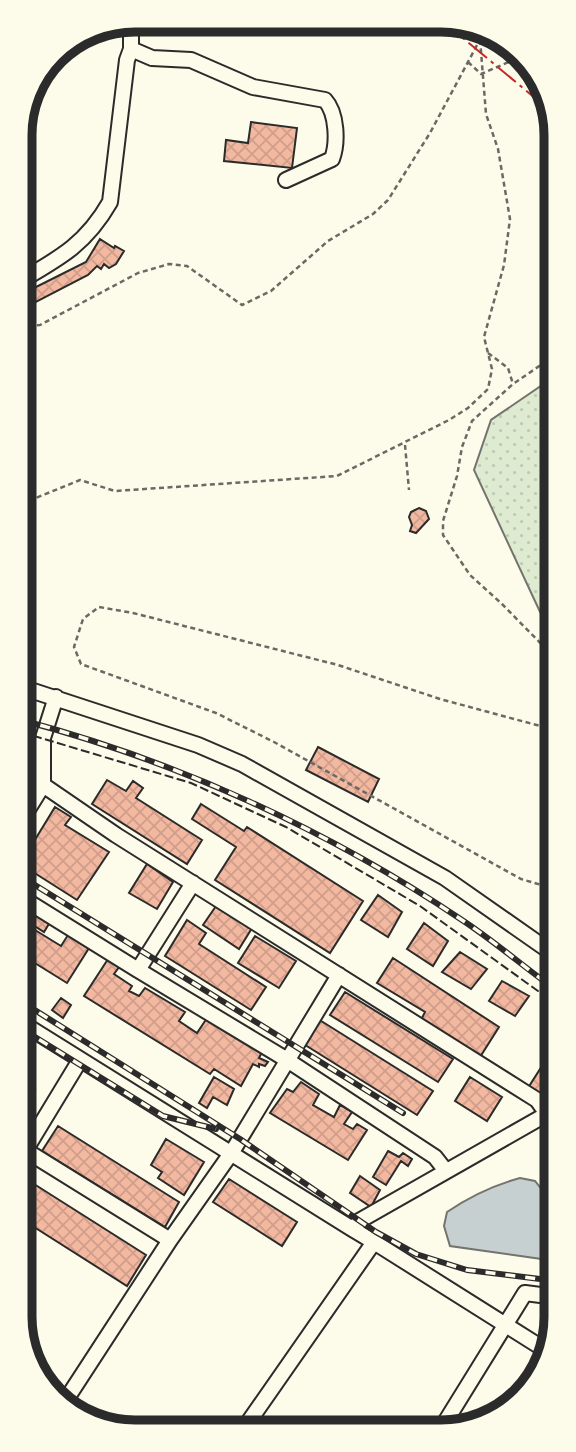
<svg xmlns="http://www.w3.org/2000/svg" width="576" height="1452" viewBox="0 0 576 1452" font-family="Montserrat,sans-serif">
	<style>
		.grass { fill: url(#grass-dots); stroke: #74746e; stroke-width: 2 }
		.water { fill: #c7d0d0; stroke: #74746e; stroke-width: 2 }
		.building { fill: url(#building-cross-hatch); stroke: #2b2b2b; stroke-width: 2 }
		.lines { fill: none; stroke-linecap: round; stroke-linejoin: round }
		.minor-casing { stroke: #2b2b2b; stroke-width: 18 }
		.path { stroke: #6a6964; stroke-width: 2.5; stroke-dasharray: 5 3.5; stroke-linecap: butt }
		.minor { stroke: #fdfbea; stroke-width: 14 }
		.rail-casing { stroke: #2b2b2b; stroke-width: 6 }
		.rail { stroke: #fdfbea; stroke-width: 3.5; stroke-dasharray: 10; stroke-linecap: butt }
		.fence { stroke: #2b2b2b; stroke-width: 2; stroke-dasharray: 9 3.5; stroke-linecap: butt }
		.power { stroke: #c62828; stroke-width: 2; stroke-dasharray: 24 5 3.5 5; stroke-linecap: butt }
		.rim { fill: none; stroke: #2b2b2b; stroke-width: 9 }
	</style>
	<defs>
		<pattern id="grass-dots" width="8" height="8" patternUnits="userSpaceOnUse" patternTransform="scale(1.75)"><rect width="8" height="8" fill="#deebd1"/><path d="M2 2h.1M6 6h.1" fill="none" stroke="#bfcab4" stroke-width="1.8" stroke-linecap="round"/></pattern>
		<pattern id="building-cross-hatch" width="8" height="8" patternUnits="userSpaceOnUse" patternTransform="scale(1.75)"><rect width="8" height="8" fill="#f2b8a0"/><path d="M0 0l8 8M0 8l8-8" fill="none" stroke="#d09e8a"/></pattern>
	</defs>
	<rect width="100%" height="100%" fill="#fdfbea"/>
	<path class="grass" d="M554,377L555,644L474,470L491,420Z"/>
	<path class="water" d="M520,1178L535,1181L551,1201L556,1199V1261L450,1246L444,1226L447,1212C469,1197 494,1185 520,1178Z"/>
	<path class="building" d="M251,122L297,128L292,168L224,161L226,140L248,143Z
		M100,239L114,248L115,246L124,251L116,264L109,268L104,264L101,269L97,266L88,275L32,304L26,292L86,262Z
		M419,508L426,511L429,519L416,533L410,531L412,525L409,517L411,512Z
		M21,734L34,738L28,758L21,756Z
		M318,747L379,779L368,802L306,770Z
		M107,780L126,791L133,781L143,788L136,798L202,840L187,864L92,804Z
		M201,804L244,831L247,827L363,901L330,953L215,880L236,847L192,819Z
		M55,807L71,817L65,825L109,852L77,900L22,865V861Z
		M147,864L173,882L157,909L129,893Z
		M378,895L402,912L388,937L361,920Z
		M22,904L50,922L44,932L22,918Z
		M216,906L252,928L239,949L203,925Z
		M187,920L206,933L199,944L266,987L251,1010L165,956Z
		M22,922L61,946L68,935L89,948L67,983L22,955Z
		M424,923L448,941L433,966L407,949Z
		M255,936L296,961L279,988L238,963Z
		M460,952L487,969L471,989L442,972Z
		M110,956L122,963L114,974L132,986L129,991L139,996L145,988L185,1012L179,1021L197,1033L207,1018L262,1052L259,1058L268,1062L265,1066L259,1064V1067L253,1064L241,1086L214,1069L210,1074L84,996Z
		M393,958L499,1027L480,1057L421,1020L425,1012L377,983Z
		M502,981L529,996L515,1016L489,1001Z
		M345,992L453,1059L438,1082L330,1015Z
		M61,998L71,1005L63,1018L52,1010Z
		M318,1019L433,1091L417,1115L302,1043Z
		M542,1066L556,1075V1098L553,1104L528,1088Z
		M214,1077L234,1089L227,1105L213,1097L207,1108L199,1103Z
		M470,1077L502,1097L487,1121L455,1101Z
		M22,1081L35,1089L22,1109Z
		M301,1082L319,1094L313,1105L334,1117L340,1105L352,1112L344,1124L353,1129L357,1124L367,1130L348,1160L270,1113L287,1089L293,1092Z
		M58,1126L179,1202L165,1227L42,1151Z
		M166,1139L204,1162L184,1195L158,1178L162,1172L151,1165Z
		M388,1151L399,1157L403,1153L412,1159L408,1166L401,1161L386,1185L373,1177Z
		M360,1176L380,1190L371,1207L350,1193Z
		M229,1179L297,1222L282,1246L213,1202Z
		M34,1184L146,1255L127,1286L23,1220V1202Z"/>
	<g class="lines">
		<defs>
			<path id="minor" d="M131,49L152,58L191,60L253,87L325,100C337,113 338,143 332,159L286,180
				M20,281C60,258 86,244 110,202L127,60L131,49V21
				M21,687L198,745L242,764L445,878L555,955
				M22,819L43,785
				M22,898L138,970L193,883
				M138,970L284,1058L435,1157L446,1171
				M22,1023L354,1230L359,1221L547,1114L537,1100L116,835L43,785V738L56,697
				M25,1150L170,1240L232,1152L339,975
				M23,1154L80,1060
				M374,1242L547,1351
				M62,1406L170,1240
				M441,1429L525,1293L556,1297
				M243,1430L374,1242L354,1230"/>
		</defs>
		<use href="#minor" class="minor-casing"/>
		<path class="path" d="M468,62L481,74L511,61L526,58
			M20,326L40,325L138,273L169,264L187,266L242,305L271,291L328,241L373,214L388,200L430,133L484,32
			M488,353L508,368L513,384
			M554,356L513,384L472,421L462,447L457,476L443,521V535L470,575L502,604L555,658
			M405,445L409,490
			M21,504L80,480L115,491L337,476L449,420L468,408L488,389L492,369L484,337L504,265L510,219L498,149L486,114L480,39
			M555,730L440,699L338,665L133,613L99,607L83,619L74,647L81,664L216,713L274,742L521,879L555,889"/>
		<use href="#minor" class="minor"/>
		<defs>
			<path id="rail" d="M21,720C177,761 328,830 462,920C494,941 524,967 556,990
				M22,877L403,1113
				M22,1002L240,1139L376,1232L416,1254L467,1270L556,1281
				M22,1029L163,1116L216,1129"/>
		</defs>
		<use href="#rail" class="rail-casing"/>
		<use href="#rail" class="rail"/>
		<path class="fence" d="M21,732L191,783L286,827L420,906L556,1004"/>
		<path class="power" d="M438,21L464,39L553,113"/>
	</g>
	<path d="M0 0H576V1452H0ZM135 32H441A103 103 0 0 1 544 135V1317A103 103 0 0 1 441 1420H135A103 103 0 0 1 32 1317V135A103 103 0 0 1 135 32Z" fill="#fdfbea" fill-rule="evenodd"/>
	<path class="rim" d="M135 32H441A103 103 0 0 1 544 135V1317A103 103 0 0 1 441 1420H135A103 103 0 0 1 32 1317V135A103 103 0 0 1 135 32Z"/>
</svg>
